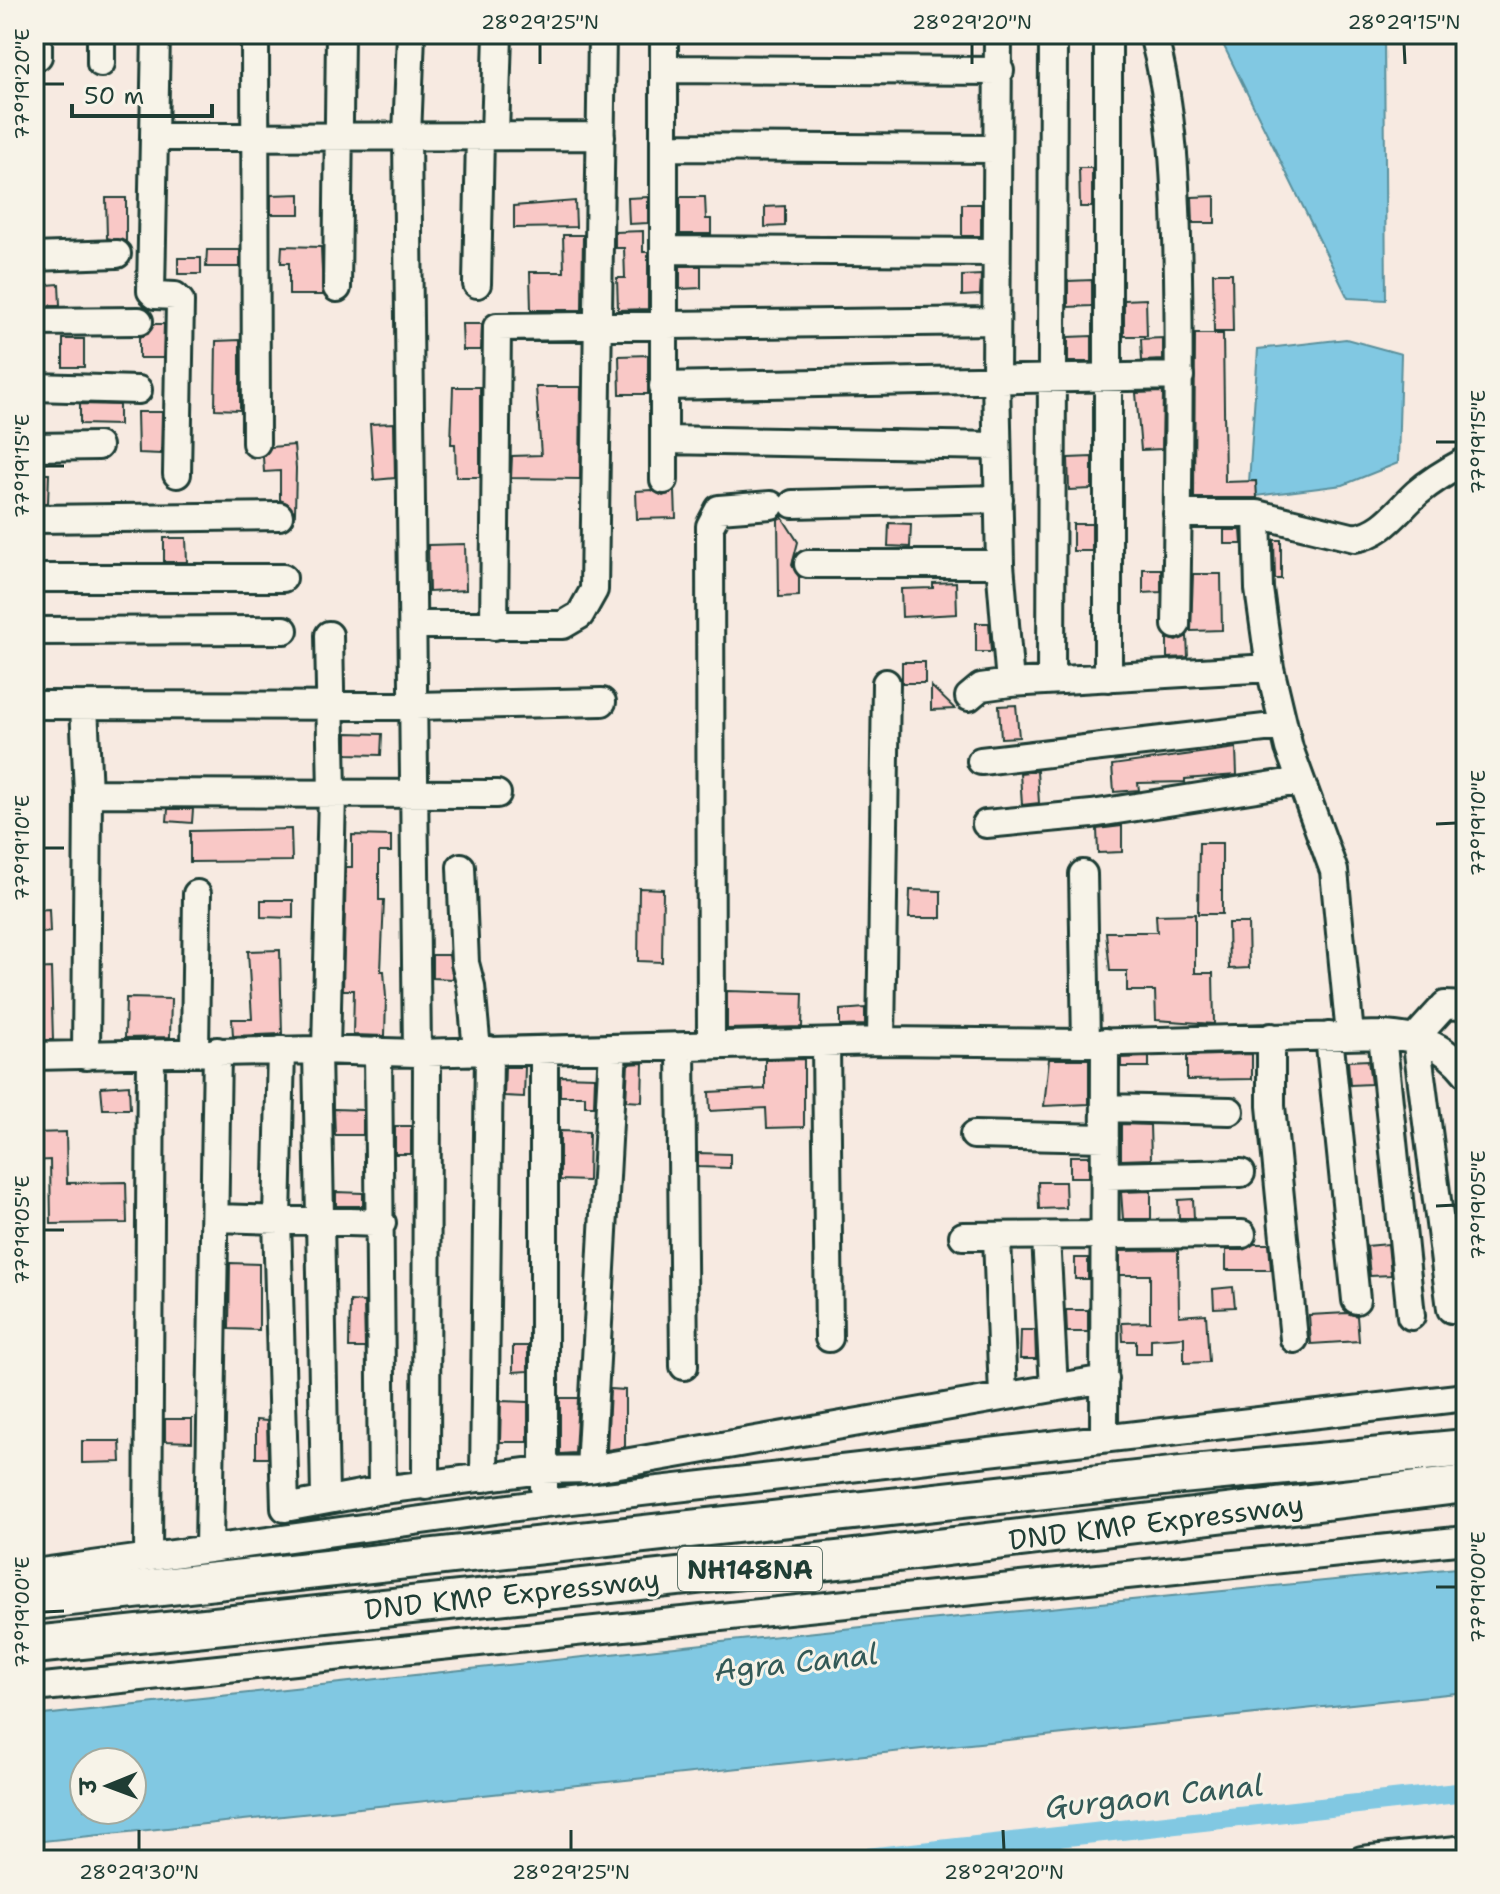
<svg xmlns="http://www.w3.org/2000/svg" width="1500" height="1894" viewBox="0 0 1500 1894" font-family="'Shantell Sans','Playpen Sans Deva',sans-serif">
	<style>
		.water { fill: #81c8e2; stroke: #5a909c; stroke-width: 2; fill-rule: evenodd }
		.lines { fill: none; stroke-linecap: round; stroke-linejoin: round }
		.canal { stroke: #81c8e2; stroke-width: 20 }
		.building { fill: #f9c8c6; stroke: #1f3d34; stroke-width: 2 }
		.minor-casing { stroke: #1f3d34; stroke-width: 32 }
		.highway-casing { stroke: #1f3d34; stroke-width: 42 }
		.minor { stroke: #f7f3e8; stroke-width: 26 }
		.highway { stroke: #f7f3e8; stroke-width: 36 }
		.ticks { fill: none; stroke: #1f3d34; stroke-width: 3 }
		.labels { text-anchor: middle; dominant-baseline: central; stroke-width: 6; stroke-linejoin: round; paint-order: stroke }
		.shield { fill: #f7f3e8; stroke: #60746a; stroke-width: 2 }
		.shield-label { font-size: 26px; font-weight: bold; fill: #1f3d34 }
		.street-label { font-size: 28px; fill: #1f3d34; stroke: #f7f3e8 }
		.water-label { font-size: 30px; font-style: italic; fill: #335957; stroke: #f7f3e8 }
		.neatline { fill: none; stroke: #1f3d34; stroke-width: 3 }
		.ticks-label { font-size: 20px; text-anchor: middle; fill: #1f3d34 }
	</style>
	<rect width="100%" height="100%" fill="#f7eae1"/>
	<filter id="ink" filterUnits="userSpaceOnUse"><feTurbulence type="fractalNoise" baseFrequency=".0125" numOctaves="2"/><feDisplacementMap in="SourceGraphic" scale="16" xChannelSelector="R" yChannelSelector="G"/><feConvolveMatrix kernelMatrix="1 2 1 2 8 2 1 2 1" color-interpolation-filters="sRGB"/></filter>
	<g filter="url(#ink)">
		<path class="water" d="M1218,34H1384L1386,300L1348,298Z
			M1346,339L1401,354L1398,463L1343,485L1248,497L1258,349Z
			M1466,1567V1692L34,1842V1716L908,1622ZM84,1762H132V1810H84Z"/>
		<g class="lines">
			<path class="canal" d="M849,1860L1466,1792"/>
		</g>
		<path class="building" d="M1079,168H1092V207H1080Z
			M300,194V214H271V195Z
			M1215,196V223H1193L1192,197Z
			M648,197V223L629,224L628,198Z
			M680,197H705L706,219H711V234H680Z
			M106,198H126V242L107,238Z
			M575,201L576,227L514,228V206Z
			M962,204H981V236H962Z
			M785,206V226L765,227V207Z
			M643,231V252H648V309L618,310L617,278H625L624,248H615V232Z
			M563,235H583L582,310H531L530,272H564Z
			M282,246L321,247L323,295H289V263H281Z
			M207,250H240V267H206Z
			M178,258H201V274H178Z
			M680,266H701V288L680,289Z
			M1213,273H1232L1233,332H1214Z
			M981,275L980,295L962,296V276Z
			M1092,280V306L1068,307V281Z
			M59,284L60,305L36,306L34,286Z
			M1146,299L1147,336H1124V300Z
			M154,324H164L163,358H139V337L148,334Z
			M462,324H482L481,350H463Z
			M1195,334H1223L1225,482L1256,481L1257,498H1194Z
			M1092,336V362H1068V337Z
			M1163,338V360L1142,361L1141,339Z
			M63,339H84V367H63Z
			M240,340V410L215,409L216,341Z
			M648,355V394H620L619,356Z
			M453,387H480V477H456L455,444H451Z
			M536,387H581L580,479L511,478L512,456L541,455Z
			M1163,392L1162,449L1141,450L1136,393Z
			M80,404L119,405V425L80,424Z
			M137,412H162L161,454L138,453Z
			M394,423L395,478L374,480L370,424Z
			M294,445L296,468L295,513L287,503L280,500V471L264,472L263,457L271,447Z
			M1092,457V489L1069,490L1068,458Z
			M34,474H49L48,503H34Z
			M652,490L663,496L675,491L676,518L637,519L636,491Z
			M782,517L798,542L792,565L799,577V596L779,597L778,519Z
			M889,523L911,524L910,547L888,546Z
			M1073,524H1092V551H1073Z
			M1224,530H1241L1242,544H1224Z
			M164,538H186L187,562H164Z
			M1274,540H1281V579H1275Z
			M465,544L466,590L429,592L428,545Z
			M1143,569H1161V592L1143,593Z
			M1193,574H1221L1222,630L1191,631Z
			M956,582L957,614L902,617L901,589L933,588V583Z
			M976,623H989L991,652H976Z
			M1187,636L1188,657L1167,658V638L1176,641Z
			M902,662H925V683H902Z
			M931,686L955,709L931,710Z
			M1016,705L1019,737L1001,738L999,706Z
			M347,733L382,734L381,755L347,754Z
			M1236,748L1237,775L1185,779V782L1138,783L1139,790L1114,792L1112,765Z
			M1037,771L1039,803L1022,805L1020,773Z
			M168,809H193L192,823L167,821Z
			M1122,826V852L1098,853L1097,829Z
			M291,829L292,861L190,862V831Z
			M352,835L391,836V852H379V900H384L381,971H384L386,997L385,1036L353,1035L354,990H343L346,867H352Z
			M1199,843H1222V914H1198Z
			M639,888L663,889L662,962L638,961Z
			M910,890L941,891V918H909Z
			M261,900H293V918L261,917Z
			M49,909L50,932L34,934V910Z
			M1195,914V973H1213L1214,1024L1156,1020L1155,991H1127V971H1110L1106,932H1157L1156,915Z
			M1228,923H1248L1249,968L1229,969Z
			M280,950L282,1034L233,1036L232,1019H252L248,951Z
			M432,955H449L453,979L432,978Z
			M51,968L53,1040H34V969Z
			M727,991L803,993L802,1027L727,1029Z
			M126,998L171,999L170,1037L125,1038Z
			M865,1008V1025L840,1026V1010Z
			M1252,1054V1079L1187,1080V1056Z
			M1149,1057V1067H1121V1058Z
			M804,1059V1127L767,1128L766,1108L710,1111L709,1092L765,1089V1060Z
			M1049,1059H1089V1104L1044,1106Z
			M1368,1060L1371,1084L1350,1085L1348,1061Z
			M643,1063L642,1102L626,1101L628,1064Z
			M505,1067H525L524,1097L504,1096Z
			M560,1076L595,1077L594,1106H585V1096H560Z
			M129,1085L130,1109H103L101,1087Z
			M334,1109L363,1110V1135H335Z
			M1121,1124L1150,1125L1151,1159L1121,1160Z
			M395,1126H411V1154H395Z
			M560,1131L589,1132L588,1181L560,1180Z
			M66,1132L67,1183L126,1182L127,1223L51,1224L50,1160L34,1161V1133Z
			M698,1153L730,1154V1168L698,1167Z
			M1070,1156H1089V1177H1070Z
			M1038,1182H1065L1066,1208L1039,1209Z
			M1151,1191V1219H1123L1121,1192Z
			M336,1192L363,1193V1206H336Z
			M1193,1199L1194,1218H1179L1178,1200Z
			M1254,1244H1269L1271,1270H1226V1250H1243Z
			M1388,1244L1391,1275L1370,1276L1367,1246Z
			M1178,1250L1179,1316L1206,1314L1209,1362L1184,1363V1337L1151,1339V1353H1136V1341H1123L1122,1323L1150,1322V1275H1120V1251Z
			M1075,1258H1088V1279H1075Z
			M230,1263L259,1264V1330L229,1329Z
			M1233,1287L1235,1307L1214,1308L1213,1289Z
			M350,1301L364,1302L365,1348H349Z
			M1066,1310H1088V1332H1067Z
			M1347,1313L1357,1316L1359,1341L1311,1344L1309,1315Z
			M1021,1330H1035L1036,1359H1020Z
			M513,1346H528V1371L513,1372Z
			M610,1389L625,1390V1447L607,1450Z
			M560,1398H578L575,1453L560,1454Z
			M501,1401L528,1402V1442H500Z
			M165,1419H192V1442L165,1441Z
			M256,1420L267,1421L268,1458H256Z
			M82,1441H120L121,1462L82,1463Z"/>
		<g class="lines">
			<defs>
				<path id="minor" d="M38,34V56
					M156,34L151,291L155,295L175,296L180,301L177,474
					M255,34L256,443
					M411,34L407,136L417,1053
					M664,34V480
					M998,34L996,379L1000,564L1010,683
					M1108,34V678
					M1153,34C1175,115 1176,193 1178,276C1180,393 1178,509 1176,625
					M101,63V34
					M664,69L1000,71
					M495,135L498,34
					M154,137L601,136
					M665,147L997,149
					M665,250L996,252
					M34,257L117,254
					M477,284L480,136
					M337,288L340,34
					M34,322L139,321
					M663,386L1180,376
					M34,387L138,390
					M664,440L997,446
					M34,447L98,446
					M793,504L999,499
					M1177,514H1257L1355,538C1384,533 1396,512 1417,493C1432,480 1449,470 1466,461
					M1257,514L1259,589L1270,668L1289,748L1334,871L1350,1035
					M34,519L279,516
					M808,564H1000
					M34,578H283
					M414,625H563L580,615L594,590L602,34
					M494,626L497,327L996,321
					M34,631L284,630
					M1051,680L1053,34
					M969,697L981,687L1010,683L1270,668
					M34,705L415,706L602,702
					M84,706L88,793L86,1056
					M981,761L1282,726
					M88,793L497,794
					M986,824L1092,814L1300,781
					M461,867L465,963L471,986L477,1050
					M1083,874L1086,1043
					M1382,1035L1411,1316
					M1329,1036L1356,1300
					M1271,1037V1106L1294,1339
					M881,1041L886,683
					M826,1044L829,1338
					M711,1046L710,526L719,509L771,505
					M681,1047L684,1366
					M281,1050L277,1219L285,1508L382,1490L542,1470L590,1469L1105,1379
					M317,1050L325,1498
					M326,1050L332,794L329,635
					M544,1050V1488
					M378,1051L382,1490
					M195,1052L197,894
					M34,1056L317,1050L417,1053L881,1041L1086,1043L1382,1035C1419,1037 1442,1043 1466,1073
					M1105,1108L1230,1111
					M974,1135L1105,1138
					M1106,1176L1241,1173
					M216,1218L382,1223
					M963,1236L1242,1234
					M997,1237L1003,1396
					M1046,1237L1054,1388
					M1451,1309L1416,1037L1445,1005L1466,1006
					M1104,1438L1105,1042
					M590,1469L613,1049
					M484,1478L489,1050
					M426,1486L427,1053
					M209,1548L217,1051
					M148,1556L151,1053
					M34,1573L546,1503L1466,1397
					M34,1688L1466,1540
					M1362,1860L1466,1849"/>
				<path id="highway" d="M34,1601L1181,1475L1466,1448
					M34,1645L847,1559L1466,1484"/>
			</defs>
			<use href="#minor" class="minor-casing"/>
			<use href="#highway" class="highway-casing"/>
			<use href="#minor" class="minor"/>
			<use href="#highway" class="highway"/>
		</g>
	</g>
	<path class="ticks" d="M540,44V64M972,44V64M1404,44L1405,64M44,84H64M1436,442H1456M44,466H64M1436,824L1456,823M44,848H64M1436,1206L1456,1205M44,1230H64M1436,1587H1456M44,1612L64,1611M139,1830V1850M571,1830V1850M1003,1830L1004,1850"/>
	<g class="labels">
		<rect class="shield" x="678" y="1547" width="144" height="44" rx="6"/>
		<g class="shield-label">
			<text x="750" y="1569">NH148NA</text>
		</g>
		<g class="street-label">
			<text transform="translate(1156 1522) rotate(-7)">DND KMP Expressway</text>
			<text transform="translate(512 1594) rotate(-6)">DND KMP Expressway</text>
		</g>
		<g class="water-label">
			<text transform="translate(796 1662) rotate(-6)">Agra Canal</text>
			<text transform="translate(1154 1796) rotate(-6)">Gurgaon Canal</text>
		</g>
	</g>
	<rect width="1500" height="1894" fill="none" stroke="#f7f3e8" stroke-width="88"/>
	<g transform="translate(108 1786) rotate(269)"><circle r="38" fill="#f7f3e8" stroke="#a1aaa0" stroke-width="2"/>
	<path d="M0-6L14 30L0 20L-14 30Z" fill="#1f3d34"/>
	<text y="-12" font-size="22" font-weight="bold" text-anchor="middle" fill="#1f3d34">उ</text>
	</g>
	<path d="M72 104v12h140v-12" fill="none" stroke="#1f3d34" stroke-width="4"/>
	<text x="84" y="104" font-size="24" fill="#1f3d34" stroke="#f7f3e8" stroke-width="6" paint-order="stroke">50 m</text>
	<rect x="44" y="44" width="1412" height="1806" class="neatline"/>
	<g class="ticks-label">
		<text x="540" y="29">28°29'25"N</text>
		<text x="972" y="29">28°29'20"N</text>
		<text x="1404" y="29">28°29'15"N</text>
		<text transform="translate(22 84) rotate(-90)" y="7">77°19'20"E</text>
		<text transform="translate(1478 442) rotate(-90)" y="7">77°19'15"E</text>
		<text transform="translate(22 466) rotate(-90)" y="7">77°19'15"E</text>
		<text transform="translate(1478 823) rotate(-90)" y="7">77°19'10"E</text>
		<text transform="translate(22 848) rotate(-90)" y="7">77°19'10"E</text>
		<text transform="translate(1478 1205) rotate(-90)" y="7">77°19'05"E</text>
		<text transform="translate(22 1230) rotate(-90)" y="7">77°19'05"E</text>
		<text transform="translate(1478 1587) rotate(-90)" y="7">77°19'00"E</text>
		<text transform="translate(22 1612) rotate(-90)" y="7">77°19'00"E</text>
		<text x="139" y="1879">28°29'30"N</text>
		<text x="571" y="1879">28°29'25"N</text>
		<text x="1004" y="1879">28°29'20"N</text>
	</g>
</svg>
